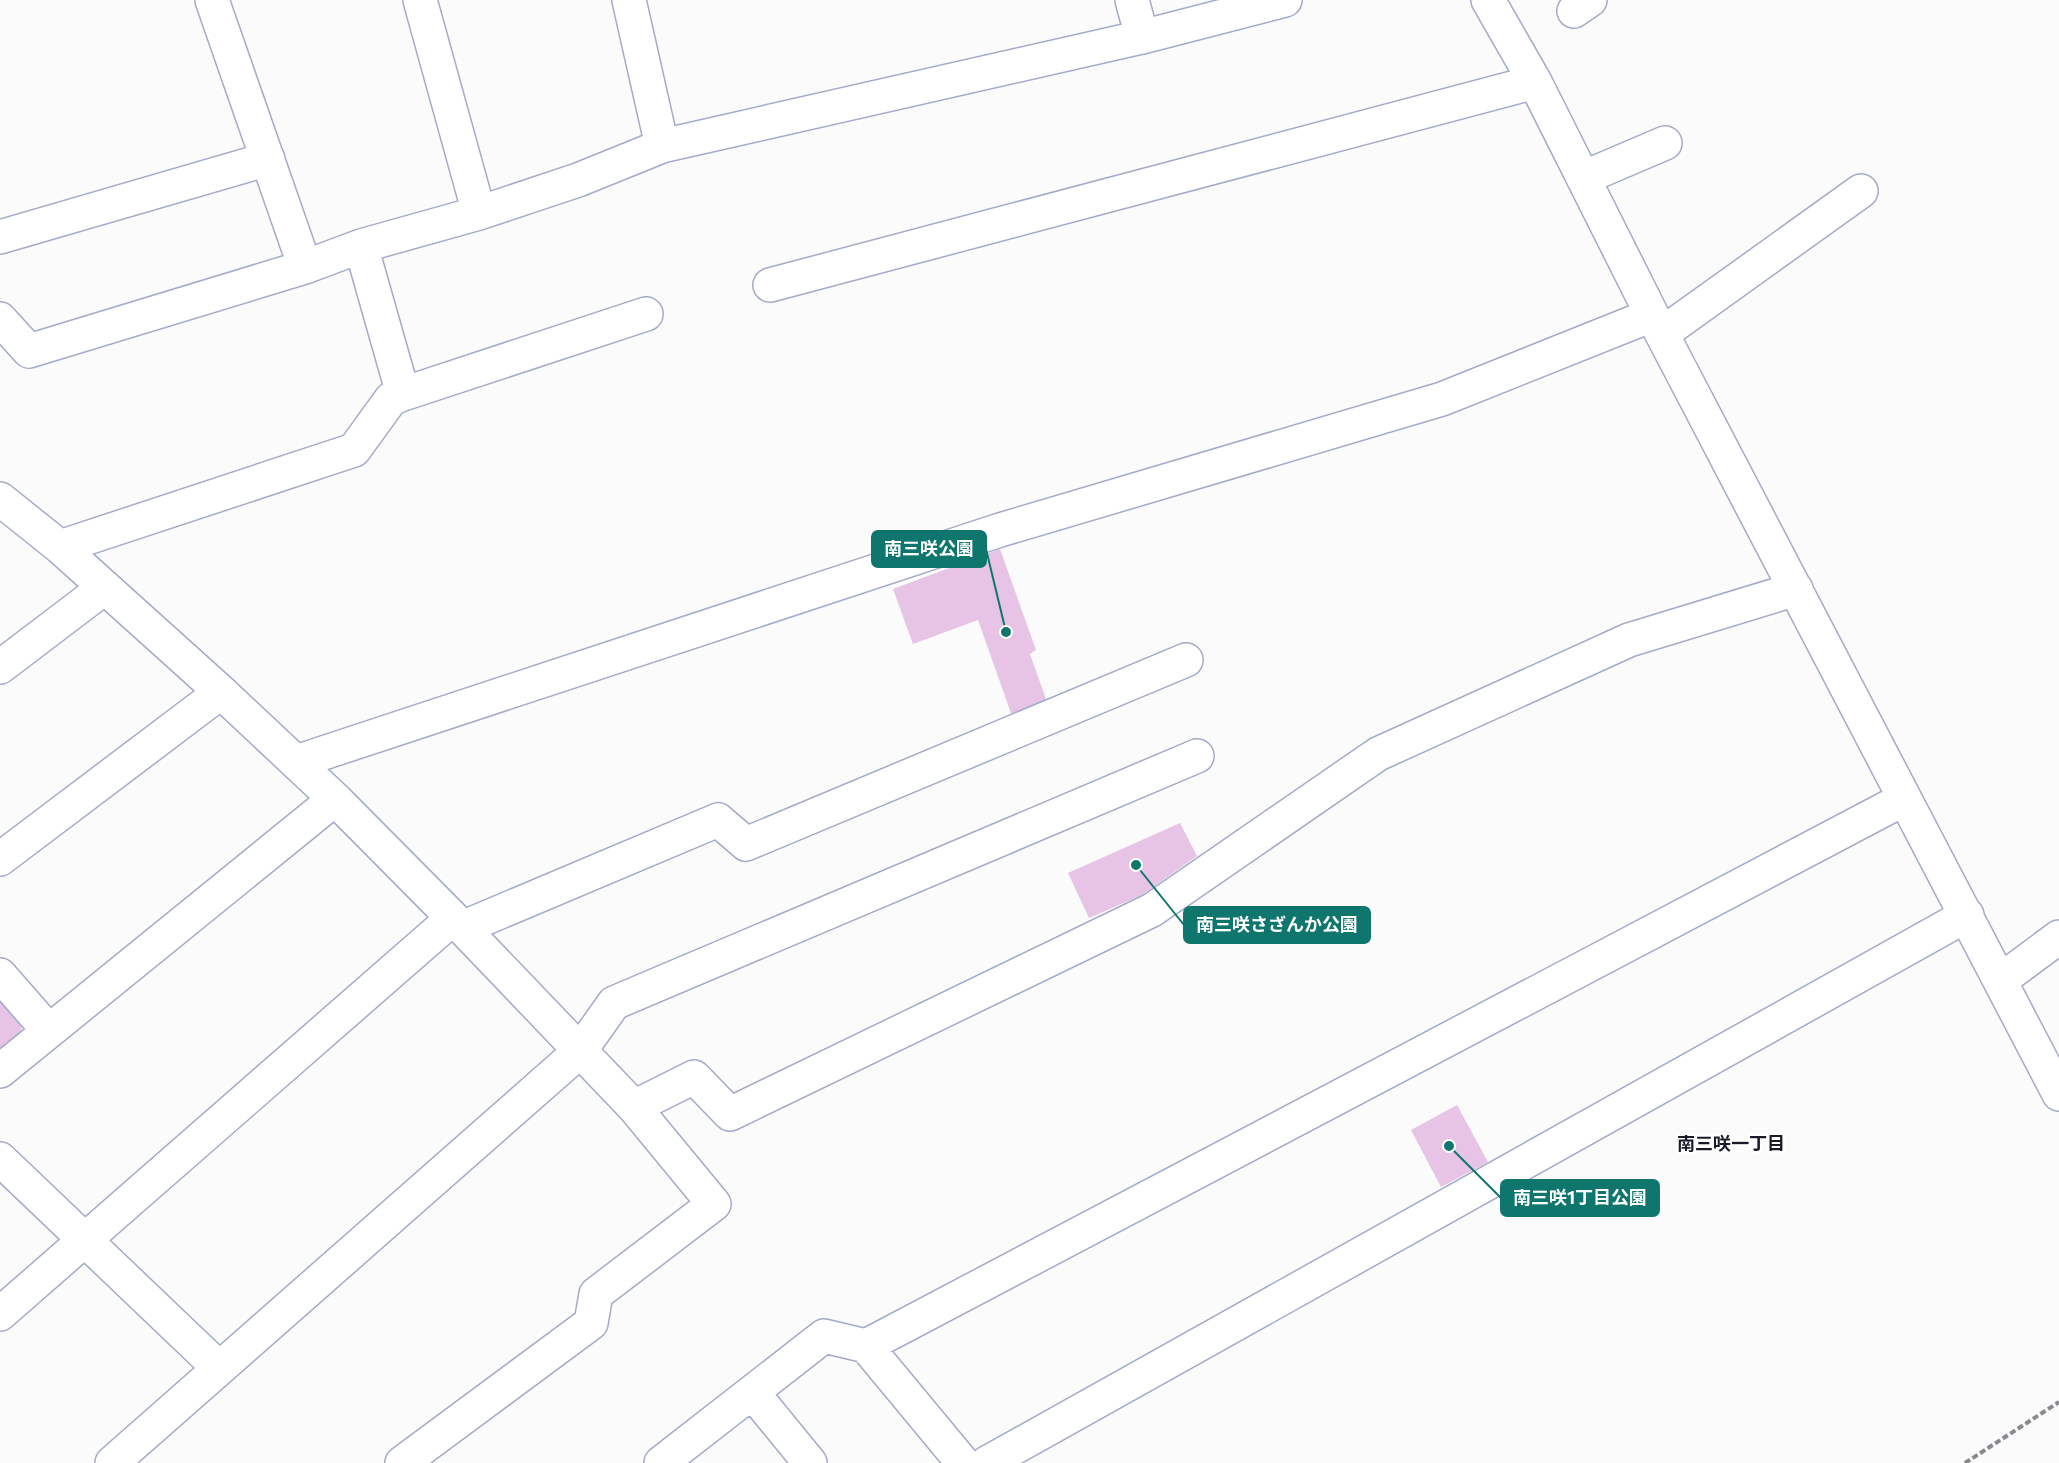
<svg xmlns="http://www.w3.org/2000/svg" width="2059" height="1463" viewBox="0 0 2059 1463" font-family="Commissioner,'Noto Sans JP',sans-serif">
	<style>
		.green { fill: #e7c3e5 }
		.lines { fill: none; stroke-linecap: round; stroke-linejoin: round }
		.minor-casing { stroke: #a3aacb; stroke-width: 36 }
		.path { stroke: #888a8f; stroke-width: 4; stroke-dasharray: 6 3; stroke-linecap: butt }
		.minor { stroke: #fff; stroke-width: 33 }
		.labels { text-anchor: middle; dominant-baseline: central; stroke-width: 4.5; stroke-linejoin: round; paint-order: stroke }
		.neighbourhood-label { font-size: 18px; font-weight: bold; fill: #181b27; stroke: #fff }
		.leader { fill: none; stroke: #0f766e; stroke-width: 2 }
		.callout-dot { fill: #0f766e; stroke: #fff; stroke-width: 2 }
		.callout { fill: #0f766e; stroke: #0f766e; stroke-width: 2 }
		.callout-label { font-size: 18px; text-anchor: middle; font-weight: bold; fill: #fff }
	</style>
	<rect width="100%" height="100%" fill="#fafbfa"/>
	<path class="green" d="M1000,549L1036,650L1030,654L1047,702L1012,716L978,620L913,644L893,589Z
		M1180,823L1197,856L1142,895L1089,918L1068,873Z
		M0,994L22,1020L21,1036L0,1054Z
		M1457,1105L1488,1162L1441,1187L1411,1130Z"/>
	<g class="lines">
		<defs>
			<path id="minor" d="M212,0L305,267
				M420,0L479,213
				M629,0L662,146
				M1132,0L1142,37
				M1488,0L1535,82L1652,315L2059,1094
				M1574,11L1590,0
				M1583,178L1665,143
				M0,237L268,159
				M361,246L403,394
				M770,285L1535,82
				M0,319L29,351L305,267L361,246L479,213L578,180L662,146L1142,37L1285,0
				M1663,333L1861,191
				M0,499L60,547L221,692L335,799L453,918L634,1107L714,1204L596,1294L591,1323L402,1463
				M60,547L354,450L391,399L403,394L646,314
				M0,667L104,588
				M296,762L1000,530L1442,399L1652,315
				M0,859L221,692
				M462,928L718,820L746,844L1186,660
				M0,975L48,1030
				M2001,980L2059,937
				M0,1071L335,799
				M634,1107L694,1077L730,1114L1152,910L1378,754L1629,640L1796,589
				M0,1159L219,1368
				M0,1314L453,918
				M866,1346L1904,799
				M752,1392L810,1463
				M112,1463L580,1051L614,1003L1197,756
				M661,1463L824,1336L866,1346L963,1463
				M987,1463L1967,915"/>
		</defs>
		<use href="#minor" class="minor-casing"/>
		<path class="path" d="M1965,1463L2059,1402"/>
		<use href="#minor" class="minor"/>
	</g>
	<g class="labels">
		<g class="neighbourhood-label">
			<text x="1731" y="1143">南三咲一丁目</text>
		</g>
	</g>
	<path class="leader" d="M1006 632L986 549M1136 865L1184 925M1449 1146L1501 1198"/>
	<g class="callout-dot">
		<circle cx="1006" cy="632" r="6"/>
		<circle cx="1136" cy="865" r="6"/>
		<circle cx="1449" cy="1146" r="6"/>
	</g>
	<g class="callout">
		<rect x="872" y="531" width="114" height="36" rx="6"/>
		<rect x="1184" y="907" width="186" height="36" rx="6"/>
		<rect x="1501" y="1180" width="158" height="36" rx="6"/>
	</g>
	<g class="callout-label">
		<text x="929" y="555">南三咲公園</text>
		<text x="1277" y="931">南三咲さざんか公園</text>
		<text x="1580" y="1204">南三咲1丁目公園</text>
	</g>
</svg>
